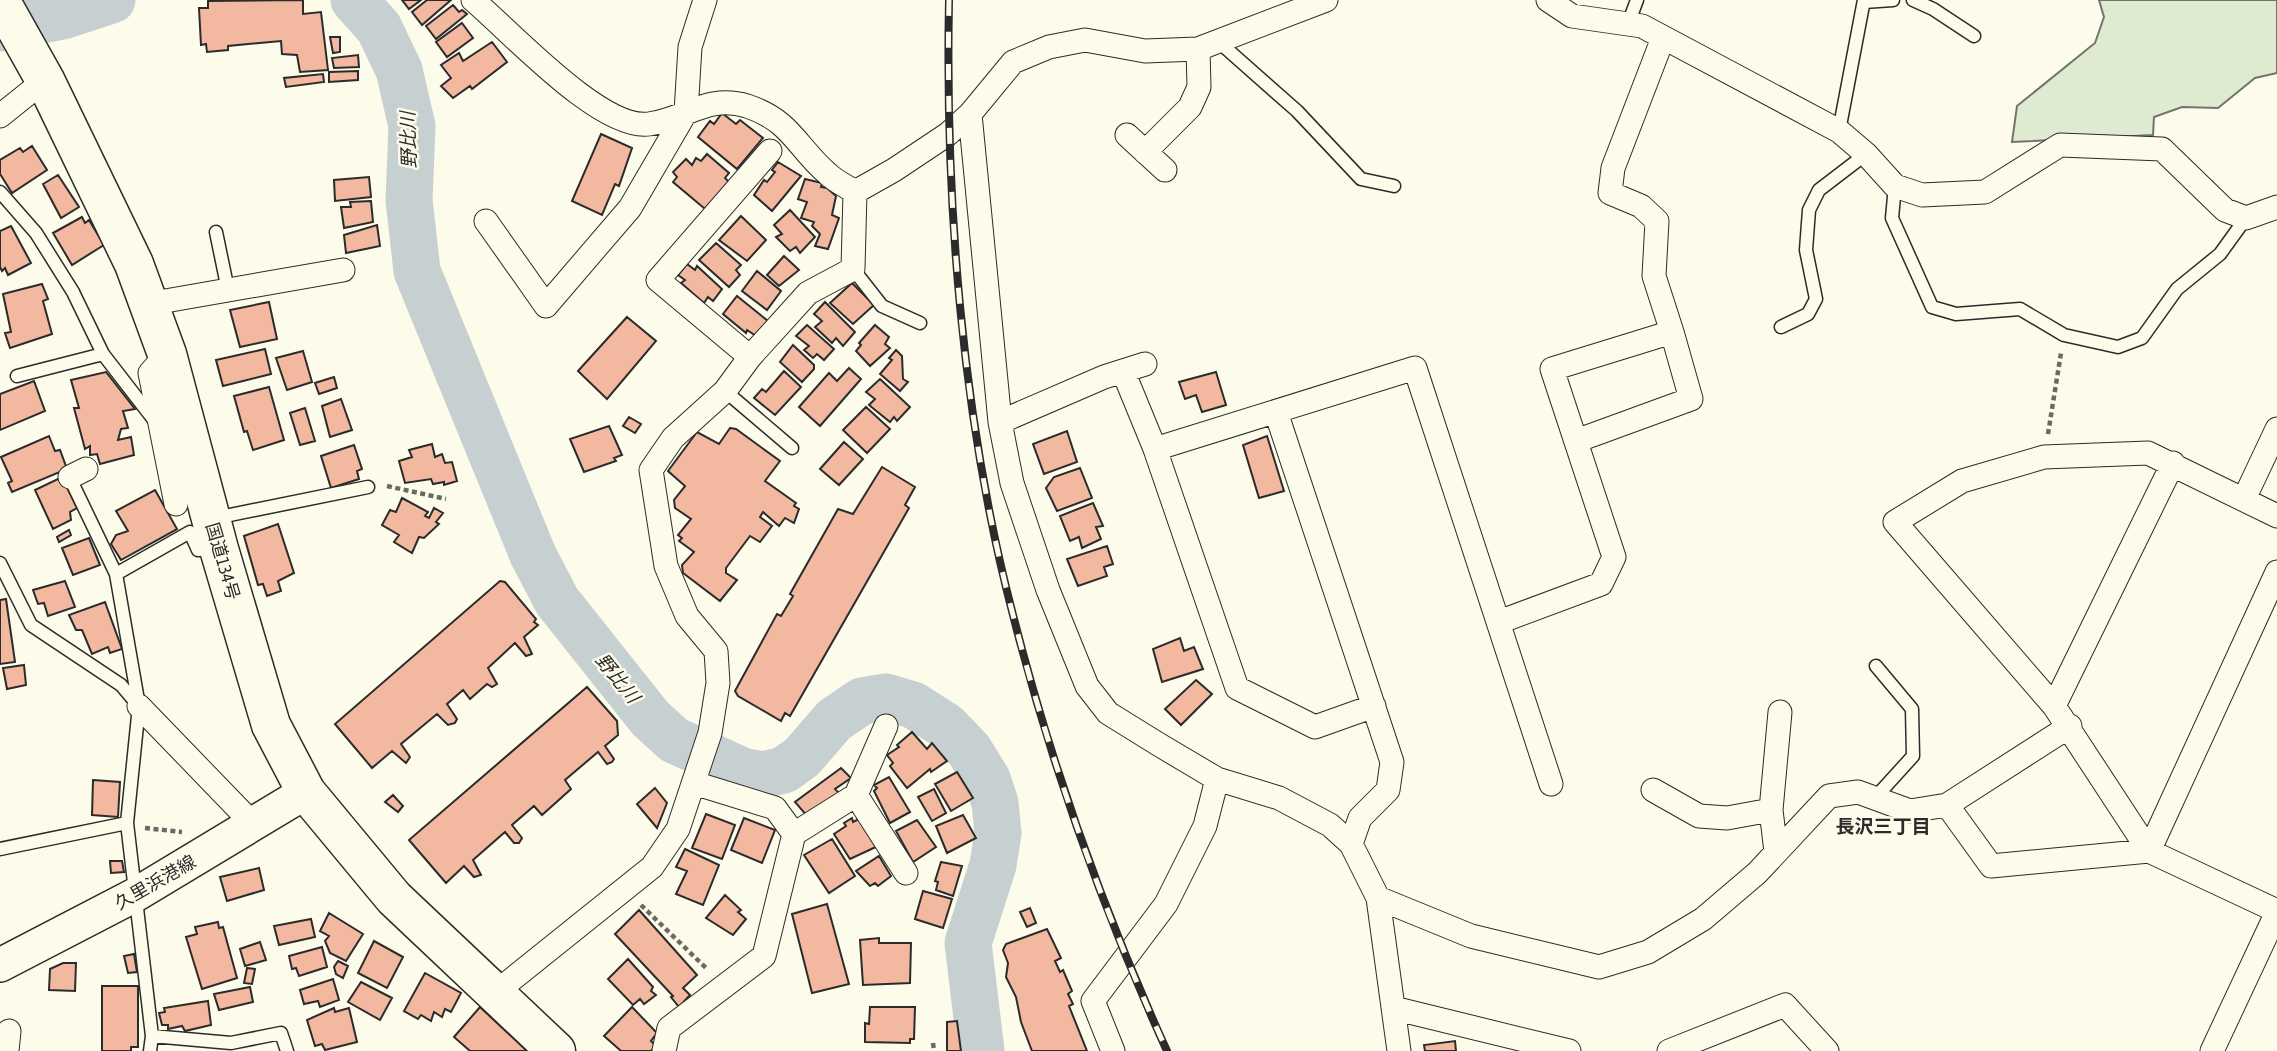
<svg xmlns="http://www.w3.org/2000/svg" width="2277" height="1051" viewBox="0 0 2277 1051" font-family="'Asap Condensed','Noto Sans JP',sans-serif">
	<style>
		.green { fill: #deebd1; stroke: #74746e; stroke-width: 2 }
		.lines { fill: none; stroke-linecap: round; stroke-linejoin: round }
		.river { stroke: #c7d0d0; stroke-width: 47 }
		.building { fill: #f2b8a0; stroke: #2b2b2b; stroke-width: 2 }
		.service-casing { stroke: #2b2b2b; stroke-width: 15 }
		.minor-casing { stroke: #2b2b2b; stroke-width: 25 }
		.secondary-casing { stroke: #2b2b2b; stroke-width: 36 }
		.trunk-casing { stroke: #2b2b2b; stroke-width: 41 }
		.path { stroke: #6a6964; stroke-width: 4.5; stroke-dasharray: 5 3.5; stroke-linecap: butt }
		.service { stroke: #fdfbea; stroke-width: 12 }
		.minor { stroke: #fdfbea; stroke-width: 23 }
		.secondary { stroke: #fdfbea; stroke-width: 33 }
		.trunk { stroke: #fdfbea; stroke-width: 38 }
		.rail-casing { stroke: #2b2b2b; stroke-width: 8 }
		.rail { stroke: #fdfbea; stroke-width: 5; stroke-dasharray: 16; stroke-linecap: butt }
		.labels { text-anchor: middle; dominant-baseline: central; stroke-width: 5; stroke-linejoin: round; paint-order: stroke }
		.street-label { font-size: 18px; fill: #2b2b2b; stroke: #fdfbea }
		.water-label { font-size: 19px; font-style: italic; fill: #2b2b2b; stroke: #fdfbea }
		.neighbourhood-label { font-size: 19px; font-weight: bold; fill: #2b2b2b; stroke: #fdfbea }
	</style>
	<rect width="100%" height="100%" fill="#fdfbea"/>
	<path class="green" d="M2099,0H2277V73L2255,78L2218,108L2182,107L2154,117L2153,135L2012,142L2017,106L2095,43L2104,17Z"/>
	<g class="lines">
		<path class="river" d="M354,0L379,28L399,70L412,126L409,200L417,271L533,555L557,601L650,718L674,740L742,771L763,775L784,770L802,757L834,720L862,701L886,697L913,705L946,726L969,750L987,779L995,803L998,833L993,865L968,943L981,1051
			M0,28L63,16L112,0"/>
	</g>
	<path class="building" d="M303,0V14L321,12L328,70L300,72L297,55L282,54L281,41L228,46V50L207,52L206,44L201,45L199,8H208V1Z
		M402,0H421L409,9Z
		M427,0H451L422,25L412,12Z
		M453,5L459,12L462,10L467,14L436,39L426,26Z
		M462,23L473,38L447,57L436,42Z
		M330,37H340V52L333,53Z
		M492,42L507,62L472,89L470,86L453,98L441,86L451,78L441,65L459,53L463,61Z
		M358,55L359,67L334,68L332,58Z
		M358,71V80L329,82V72Z
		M323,74L324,82L286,87L284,78Z
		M722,113L736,124L740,120L763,138L737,169L698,137L710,121L714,124Z
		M601,134L632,148L619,186L615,184L602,215L572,201Z
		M32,146L47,170L12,193L0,174V160L20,148L23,152Z
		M707,154L729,173L725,178L730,183L705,209L673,182L677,177L673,172L686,159L692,165L696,158L701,161Z
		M778,162L801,176L772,211L754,195L764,180L767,182L775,172L772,170Z
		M58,175L79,207L61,218L43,184Z
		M369,177L371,197L335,201L334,180Z
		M805,179L822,183L821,187L827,188L836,196L832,215L839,218L828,249L815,246L820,234L812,226L814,222L801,218L807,202L798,199Z
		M371,201L373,222L344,228L341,207H351L350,202Z
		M790,210L815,237L800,253L796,247L790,251L776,237L782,234L774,225Z
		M741,216L766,240L747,261L719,240Z
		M82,217L85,223L89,220L104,245L72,265L53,233Z
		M377,225L380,246L346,253L344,235Z
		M11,226L31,263L8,275L5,268L2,271L0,267V231Z
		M716,243L741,265L736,270L740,275L729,287L699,260Z
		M784,256L799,270L779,286L767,275Z
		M687,264L695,270L697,266L722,289L713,301L708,297L704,303L681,283L685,280L678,275Z
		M757,271L781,291L767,310L742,291Z
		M852,283L874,305L853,324L830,303Z
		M42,284L48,299L43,301L52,334L10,348L5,333L11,332L3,294Z
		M737,296L768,321L756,336L747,330L746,333L723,314Z
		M269,302L277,339L240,347L230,310Z
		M825,302L855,332L843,346L836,338L832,343L815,327L822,321L814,314Z
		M627,317L656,341L607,399L578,371Z
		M807,325L834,349L824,360L817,354L813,358L804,350L809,346L796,336Z
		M875,325L889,337L885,344L890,348L870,366L856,351L861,345L859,343Z
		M793,345L814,365V369L802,382L780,362Z
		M265,349L271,374L223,386L216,360Z
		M896,350L902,356L903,379L908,382L900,391L880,374L892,360L889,358Z
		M303,351L312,382L287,390L276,358Z
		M849,368L861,379L820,426L799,407L829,373L837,381Z
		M784,371L801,387L775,415L754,398L762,389L766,392Z
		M106,372L135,409L123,411L128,428L121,429L118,440L131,437L134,455L100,464L97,454L90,455V446L85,449L74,408H79L71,380Z
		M1216,372L1226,405L1202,412L1196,395L1185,399L1179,382Z
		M334,377L337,388L319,394L315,383Z
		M880,379L910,407L897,421L894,417L890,422L869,405L875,399L866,392Z
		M34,381L45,411L0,430V394Z
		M269,387L284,440L253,450L247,431L244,432L234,396Z
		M341,399L352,430L330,437L322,406Z
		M866,407L890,429L867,453L843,430Z
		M305,408L315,441L300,445L290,413Z
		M629,417L641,424L635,433L623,426Z
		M609,426L622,455L614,458L616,461L584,472L570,439Z
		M730,428L736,429L780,461L765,481L796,503L794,506L799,509L794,523L785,518L779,526L763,512L760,517L772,526L760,542L750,536L726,568V573L737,580L720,601L683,573L682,565L694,552L679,541L682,538L678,535L691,519L675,508L674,500L685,486L668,471L697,432L719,444Z
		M1067,431L1077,462L1044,474L1033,444Z
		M49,436L55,451L60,450L67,469L12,492L8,483L12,481L1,457Z
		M1267,436L1284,491L1259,498L1243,445Z
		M844,442L863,459L839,485L820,469Z
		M432,444L435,457L442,454L445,463L452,462L457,481L444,485V482L433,484L431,479L405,483L399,461L412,457L409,450Z
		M354,445L362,469L357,471L359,479L331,488L321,456Z
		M882,467L915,487L905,505L909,508L790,716L785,713L781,721L738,696L735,691L777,614L781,616L793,596L790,594L838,509L853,514Z
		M1080,468L1092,498L1057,511L1046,488L1054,477Z
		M62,477L77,508L70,512L71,520L53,529L35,490Z
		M155,490L177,529L121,560L111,544L116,535L128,531L116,511Z
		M402,498L428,512L425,516L429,518L434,508L443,513L436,522L439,524L424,538L419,537L412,553L394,542L399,535L382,525L390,510L396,512Z
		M1093,503L1103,526L1096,527L1101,539L1082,548L1079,537L1070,541L1060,516Z
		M278,524L294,573L278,581L281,591L267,596L263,584L258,585L244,536Z
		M69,530L71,535L59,542L57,537Z
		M89,538L100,565L73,575L62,548Z
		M1107,546L1113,564L1104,567L1107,576L1078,586L1067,559Z
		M65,581L75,607L48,616L44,603L38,604L33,590Z
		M500,581L505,582L536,619L534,622L538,625L524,637L532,654L526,656L515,643L488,668L497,684L492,687L487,684L470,699L463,690L447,704L457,719L455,723L448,725L437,714L401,744L410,757L406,763L392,751L372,768L335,724Z
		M6,599L15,662L0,664V600Z
		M105,602L122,649L110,653L108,647L92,654L82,630H76L69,615Z
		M1180,638L1184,651L1194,647L1203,669L1162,682L1153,649Z
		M24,665L26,685L7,689L3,668Z
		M1196,680L1212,694L1181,725L1165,709Z
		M587,687L617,721L618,735L605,746L614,759L612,762L607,764L598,752L565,780L571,789L542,815L534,806L512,825L522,838L519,843H514L505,832L473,860L481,875L474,877L464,866L446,883L409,840Z
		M912,732L927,749L932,743L947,761L931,772L930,769L907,788L890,766L893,763L887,755L899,747L897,745Z
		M841,768L851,778L835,789L839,793L807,816L795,802Z
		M957,772L973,798L951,811L935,784Z
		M889,777L910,812L890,823L874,791L877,788L874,785Z
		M93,780L120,782L118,817L92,815Z
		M655,788L667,803L657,828L637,804Z
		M934,789L946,813L932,821L918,797Z
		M393,795L403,806L398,812L385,802Z
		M706,814L735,825L722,859L692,848Z
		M963,815L976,838L947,853L936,826Z
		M744,818L775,830L762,863L731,850Z
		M852,818L853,822L861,818L878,846L850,859L834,834L846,826L844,823Z
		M917,820L936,847L913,862L896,831Z
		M832,839L855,876L829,893L804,855Z
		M685,849L719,865L703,905L676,894L687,871L676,867Z
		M879,856L891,876L878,886L875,883L870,886L856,871Z
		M110,861H122L124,872L111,873Z
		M941,862L962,866L953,896L936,890L938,882L935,881Z
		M259,868L264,890L227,901L220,877Z
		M923,891L952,899L943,928L915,919Z
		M725,895L741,910L738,912L746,919L733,935L706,918Z
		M827,904L849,984L812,993L792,914Z
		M1030,908L1036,923L1027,927L1020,912Z
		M639,910L697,975L683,988L690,995L679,1007L671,997L673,996L615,934Z
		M329,913L363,934L346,961L330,953L325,941L329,936L320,931Z
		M311,919L315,937L279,945L274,926Z
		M218,922L219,928L223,927L237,978L202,989L186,937L197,934L195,927Z
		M1047,929L1061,958L1055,961L1060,972L1063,970L1072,991L1068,994L1073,1004L1069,1006L1087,1051H1032L1021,1022L1016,997L1006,977L1008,963L1003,950L1006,944Z
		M879,938V943H911L910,983L863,985L860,940Z
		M374,941L403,957L387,988L358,973Z
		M260,942L266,960L245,966L240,949Z
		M322,947L327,967L299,976L296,968L292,969L289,956Z
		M134,954L137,972L128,973L124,956Z
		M628,959L653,987L651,991L656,995L644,1004L640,999L633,1005L608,979Z
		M338,961L348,966L343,978L336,974L334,967Z
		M63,963H76L75,991L49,990L50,969Z
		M247,968L255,969L252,984L244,983Z
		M425,973L461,993L451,1012L445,1009L442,1017L434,1012L431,1021L421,1015L418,1019L404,1011Z
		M333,979L339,1000L320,1007L318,1001L304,1004L300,990Z
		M361,982L392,998L380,1020L348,1002Z
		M102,986H138V1047H131V1051H102Z
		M250,987L253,1002L219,1010L214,994Z
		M208,1001L211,1025L185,1031L182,1026L168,1029V1025H162L159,1013L165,1012L164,1008Z
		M480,1007L527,1051H470L454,1037Z
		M632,1007L657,1033L651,1041L656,1046L651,1051H621L604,1036Z
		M870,1007H915L914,1039H910V1043L865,1042V1023L869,1024Z
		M334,1008L335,1012L349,1008L357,1042L325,1050L322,1044L315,1046L307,1020Z
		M957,1021L961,1051H947V1022Z
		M1455,1041L1456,1051H1425L1424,1045Z"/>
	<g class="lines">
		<defs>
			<path id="service" d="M1913,0L1933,9L1974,36
				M1864,2L1893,0
				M1628,24L1637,0
				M1220,43L1297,111L1361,179L1394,186
				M1839,131L1864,0
				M1895,186L1892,218L1932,307L1956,314L2020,309L2064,335L2118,347L2142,338L2177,289L2220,254L2246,218
				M0,192L36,233L73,292L103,354L154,420
				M216,232L228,290
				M853,269L882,306L920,323
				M1781,327L1808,314L1816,299L1806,250L1809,210L1819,190L1866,154
				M17,376L103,354
				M725,391L792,448
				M68,474L116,574L139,706L127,823L152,1036L150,1051
				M215,518L368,487
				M0,563L31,625L121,685L137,704
				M116,574L190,532L198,550L216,549
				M1874,799L1913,756L1912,709L1876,666
				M0,849L127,823
				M152,1036L231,1043L281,1033L287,1051"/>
			<path id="minor" d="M473,0C510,31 601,131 649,124C686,119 707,94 747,106C792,121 797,148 828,174C835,181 846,186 855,192L894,170L948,134L970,114L1013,62L1049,47L1085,40L1145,51L1198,49L1326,0
				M1548,0L1572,16L1642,26L1839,131L1866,154L1895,186L1922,195L1985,192L2060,145L2162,149L2225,210L2246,218L2277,207
				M970,114L1000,422L1012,483L1048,590L1087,686L1108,713L1158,744L1217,779L1279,798L1330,825L1351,844L1378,898L1399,1051
				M0,116L45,80
				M1127,135L1165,170
				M1145,152L1190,107L1199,87L1198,49
				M486,221L546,306L630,208L686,112L690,47L705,0
				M148,304L343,270
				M167,354L150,373L176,504
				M750,357L658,280L770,151
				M1123,371L1155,449L1237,688L1315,727L1374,706
				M1276,412L1392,762L1388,790L1360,818L1351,844
				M1000,422L1104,377L1145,364
				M1576,441L1691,399L1672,332
				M1155,449L1415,368L1551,784
				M70,477L86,469
				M2244,499L2277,429
				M2277,516L2148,453L2044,457L1962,481L1895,522L2054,706L2149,851L2277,911
				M1499,622L1601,584L1614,557L1552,369L1672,332L1654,276L1657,221L1641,206L1610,193L1613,168L1663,38
				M139,706L254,825
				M2054,706L2173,463
				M1653,790L1699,816L1727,818L1771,810
				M856,795L906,873
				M1947,805L1991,866L2149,851L2277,572
				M794,834L856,795L886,726
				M1776,852L1771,810L1780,712
				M1378,898L1471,936L1599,967L1648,952L1703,919L1757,873L1829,796L1858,792L1910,811L1947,805L2070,726
				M495,993L652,867L678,829L710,733L718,683L716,651L687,616L666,566L651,470L673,438L725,391L750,357L808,293L853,269L855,192
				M1393,1008L1569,1051
				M7,1051L9,1031
				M664,1051L669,1028L764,956L794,834L775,808L694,783
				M1113,1051L1093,1001L1166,904L1205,826L1217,779
				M1669,1051L1785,1005L1827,1051
				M2212,1051L2277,912"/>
			<path id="secondary" d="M0,965L135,895L306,792"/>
			<path id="trunk" d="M0,0L45,80L134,264L167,354L219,549L271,725L292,765L306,792L394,898L556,1051"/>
		</defs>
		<use href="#service" class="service-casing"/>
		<use href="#minor" class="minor-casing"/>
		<use href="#secondary" class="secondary-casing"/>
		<use href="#trunk" class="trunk-casing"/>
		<path class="path" d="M2048,434L2061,353
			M387,486L446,499
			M145,828L182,832
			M641,905L707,969
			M933,1043L934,1051"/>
		<use href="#service" class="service"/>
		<use href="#minor" class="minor"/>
		<use href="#secondary" class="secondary"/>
		<use href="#trunk" class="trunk"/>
		<defs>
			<path id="rail" d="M949,0C945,201 962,420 1013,615C1051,765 1103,910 1167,1051"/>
		</defs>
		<use href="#rail" class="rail-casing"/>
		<use href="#rail" class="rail"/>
	</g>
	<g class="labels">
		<g class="street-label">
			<text transform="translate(223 561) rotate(74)">国道134号</text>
			<text transform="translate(155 882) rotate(-30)">久里浜港線</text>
		</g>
		<g class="water-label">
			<text transform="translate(408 140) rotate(-92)">野比川</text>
			<text transform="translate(618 678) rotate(51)">野比川</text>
		</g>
		<g class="neighbourhood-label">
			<text x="1883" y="826">長沢三丁目</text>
		</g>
	</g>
</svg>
